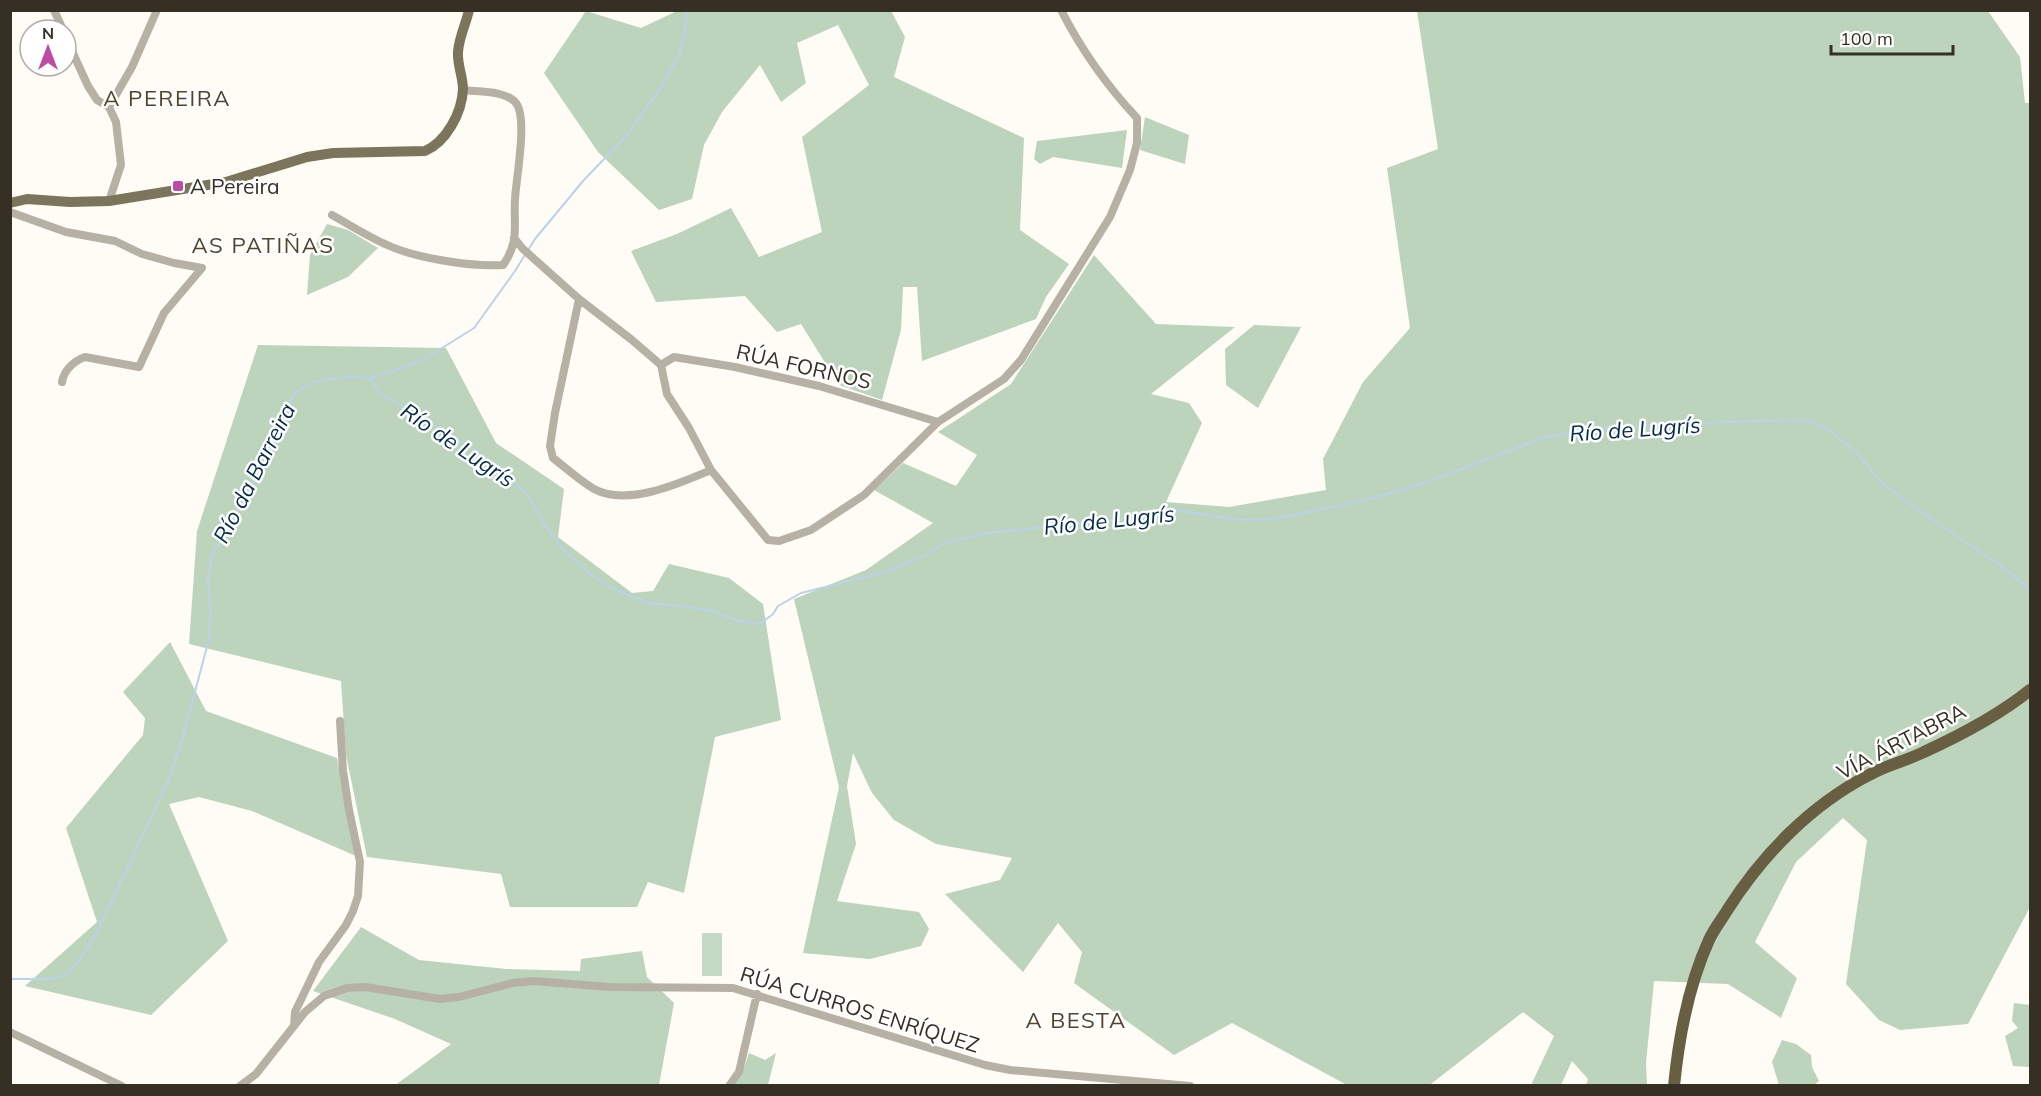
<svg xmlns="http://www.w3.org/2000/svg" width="2041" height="1096" viewBox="0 0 2041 1096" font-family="Mulish,sans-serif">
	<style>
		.green { fill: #c4dac4 }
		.forest { fill: #bcd4bb }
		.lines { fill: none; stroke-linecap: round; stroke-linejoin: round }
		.stream { stroke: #bad3ea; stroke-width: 2 }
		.minor { stroke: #b6b1a4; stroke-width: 8 }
		.major { stroke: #7c745b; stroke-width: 10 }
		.highway { stroke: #685e41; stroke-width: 12 }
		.poi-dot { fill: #c04ba4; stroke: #fff; stroke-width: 2 }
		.labels { text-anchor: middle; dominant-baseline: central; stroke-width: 5; stroke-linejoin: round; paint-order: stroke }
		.poi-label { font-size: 21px; fill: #362f23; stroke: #fff; text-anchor: start }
		.street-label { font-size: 21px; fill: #362f23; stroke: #fff }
		.neighbourhood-label { font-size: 22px; letter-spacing: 1.5px; fill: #52432a; stroke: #fff }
		.water-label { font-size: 22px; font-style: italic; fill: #042c4c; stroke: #fff }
	</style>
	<rect width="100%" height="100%" fill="#fffbf5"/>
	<path class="green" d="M702,933H722V976H702Z"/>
	<path class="forest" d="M586,11L641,28L677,11H891L905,37L894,77L1024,138L1020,230L1069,264L1046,297L1036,319L922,361L917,287H903L901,330L882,400L839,385L801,324L777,332L745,296L656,302L631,251L677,234L731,208L759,257L822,232L802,137L869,85L838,25L797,43L806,83L781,102L760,65L722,112L704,145L692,199L659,210L598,152L544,73Z
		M1417,11H1988L2020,57L2025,103H2030V907L1968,1024L1900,1030L1879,1020L1846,984L1867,840L1843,818L1796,862L1755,942L1797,978L1781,1018L1728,984L1654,981L1646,1063L1647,1085H1586L1588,1079L1572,1061L1561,1085H1531L1554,1036L1523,1012L1431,1084L1347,1085L1232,1023L1174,1055L1074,983L1082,952L1058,923L1023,972L945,894L1000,880L1012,858L936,844L894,820L872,793L853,753L847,786L856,844L837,901L919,912L929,929L921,946L870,959L803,953L839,787L794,599L866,570L933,523L874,490L903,463L956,486L977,455L938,432L1011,384L1094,255L1156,324L1235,327L1151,394L1189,403L1202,423L1166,502L1229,507L1326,490L1323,459L1363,382L1410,328L1387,168L1438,149Z
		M1145,117L1189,135L1185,164L1140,150Z
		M1127,130L1122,168L1053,157L1040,164L1034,159L1037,141Z
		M327,224L348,230L378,248L348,277L307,295L310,255Z
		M1254,325L1301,327L1258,408L1226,385L1225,349Z
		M258,345L446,348L496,443L564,489L558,537L632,593L653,591L669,564L729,578L763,604L781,720L715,737L684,893L648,882L637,907H510L501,874L367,857L346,755L341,681L189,644L197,531Z
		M170,642L206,711L337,758L356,856L252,811L199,797L169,804L228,941L151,1015L25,986L97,922L66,828L143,735L145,718L123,692Z
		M361,927L419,960L506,969L580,971L581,959L642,951L647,977L674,1003L659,1085L394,1086L451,1044L395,1019L313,991Z
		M2014,1003L2030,1005V1067L2013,1066L2005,1036L2018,1028L2012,1021Z
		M1782,1040L1796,1044L1811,1055L1812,1067L1819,1081L1814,1085H1779L1772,1062Z
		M749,1053L765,1060L776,1053L768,1085L734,1086L742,1074Z"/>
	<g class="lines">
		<path class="stream" d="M370,378L380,393L464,443L497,466L528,495L545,526L564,550L591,575L616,590L649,603L681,606L712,611L738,621L760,624L773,614L778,606L801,593L886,572L921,557L945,543L987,533L1126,519L1158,511L1175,510L1239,520L1274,519L1357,502L1413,487L1543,438L1585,429L1749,421L1805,420L1827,428L1857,453L1881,482L1908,503L2000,565L2030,589
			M10,979H48L67,975L79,960L95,936L120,884L168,781L184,733L209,639L210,610L208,578L212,556L251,488L268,452L280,416L295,393L311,383L347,376L370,378L399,369L426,358L474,328L515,271L535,239L583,181L627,135L662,86L680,52L685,32L687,10"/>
		<path class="minor" d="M54,10L63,30
			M66,38L88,86L97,100L109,107L116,122L121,165L109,201
			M109,107L132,67L157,10
			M10,212L66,232L115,241L142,254L174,263L202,268L164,313L139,367L85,357C74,361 64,370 62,382
			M332,215C350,225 367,236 385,244C414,258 471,267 503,265C509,257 512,250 514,240C516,227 514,212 515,199C516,179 528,118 516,103C505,90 478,92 463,90
			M514,238L523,249L579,299L632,340L661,365L667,394L689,428L711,470L768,540L779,541L811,530L864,495L938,422L1004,379L1021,360L1110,217L1130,170L1137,143V118C1107,86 1081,49 1061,10
			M579,299L555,413L550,446L553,458C566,468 580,481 594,489C628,507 680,483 711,470
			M661,365L674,357L735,367L819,386L938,422
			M294,1026L295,1012L319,962L346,925L353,911L358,896L360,862L349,810L343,771L340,721
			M10,1032L122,1086
			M240,1086L256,1074L305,1012L324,996L347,988L365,987L440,999L459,997L512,983L533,981L610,987L733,988L985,1065L1010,1070L1190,1086
			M729,1086L739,1072L757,994"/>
		<path class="major" d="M10,203L27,199L70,202L109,201L226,182L307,157L333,153L425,151C446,142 462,113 463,89C463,77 457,64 458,52C459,37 466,24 469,10"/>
		<path class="highway" d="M1674,1086C1679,1035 1688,986 1709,940C1714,929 1722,919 1728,909C1763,854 1811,805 1869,775C1886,765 1906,761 1924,752C1961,735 1998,716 2030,690"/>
	</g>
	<rect class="poi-dot" x="172" y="180" width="12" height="12" rx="3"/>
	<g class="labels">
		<g class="poi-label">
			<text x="190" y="186">A Pereira</text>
		</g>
		<g class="street-label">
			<text transform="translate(804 366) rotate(13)">RÚA FORNOS</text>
			<text transform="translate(1901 741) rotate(-27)">VÍA ÁRTABRA</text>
			<text transform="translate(860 1009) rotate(17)">RÚA CURROS ENRÍQUEZ</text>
		</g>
		<g class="neighbourhood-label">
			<text x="167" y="98">A PEREIRA</text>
			<text x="263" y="245">AS PATIÑAS</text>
			<text x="1076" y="1020">A BESTA</text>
		</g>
		<g class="water-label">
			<text transform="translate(1635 429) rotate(-4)">Río de Lugrís</text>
			<text transform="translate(458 445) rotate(34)">Río de Lugrís</text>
			<text transform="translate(254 473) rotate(-63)">Río da Barreira</text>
			<text transform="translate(1109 520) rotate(-6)">Río de Lugrís</text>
		</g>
	</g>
	<rect width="2041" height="1096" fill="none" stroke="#362f23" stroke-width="24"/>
	<g transform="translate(48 48)"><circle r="28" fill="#ffffff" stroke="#afaca7" stroke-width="1.5"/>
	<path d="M0-4.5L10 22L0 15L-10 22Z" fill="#c04ba4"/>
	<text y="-9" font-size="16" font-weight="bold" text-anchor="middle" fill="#362f23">N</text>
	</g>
	<path d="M1831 45v9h122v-9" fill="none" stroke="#362f23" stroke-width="3"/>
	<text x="1840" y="45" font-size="18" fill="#362f23" stroke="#ffffff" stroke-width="4.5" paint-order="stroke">100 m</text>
</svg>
